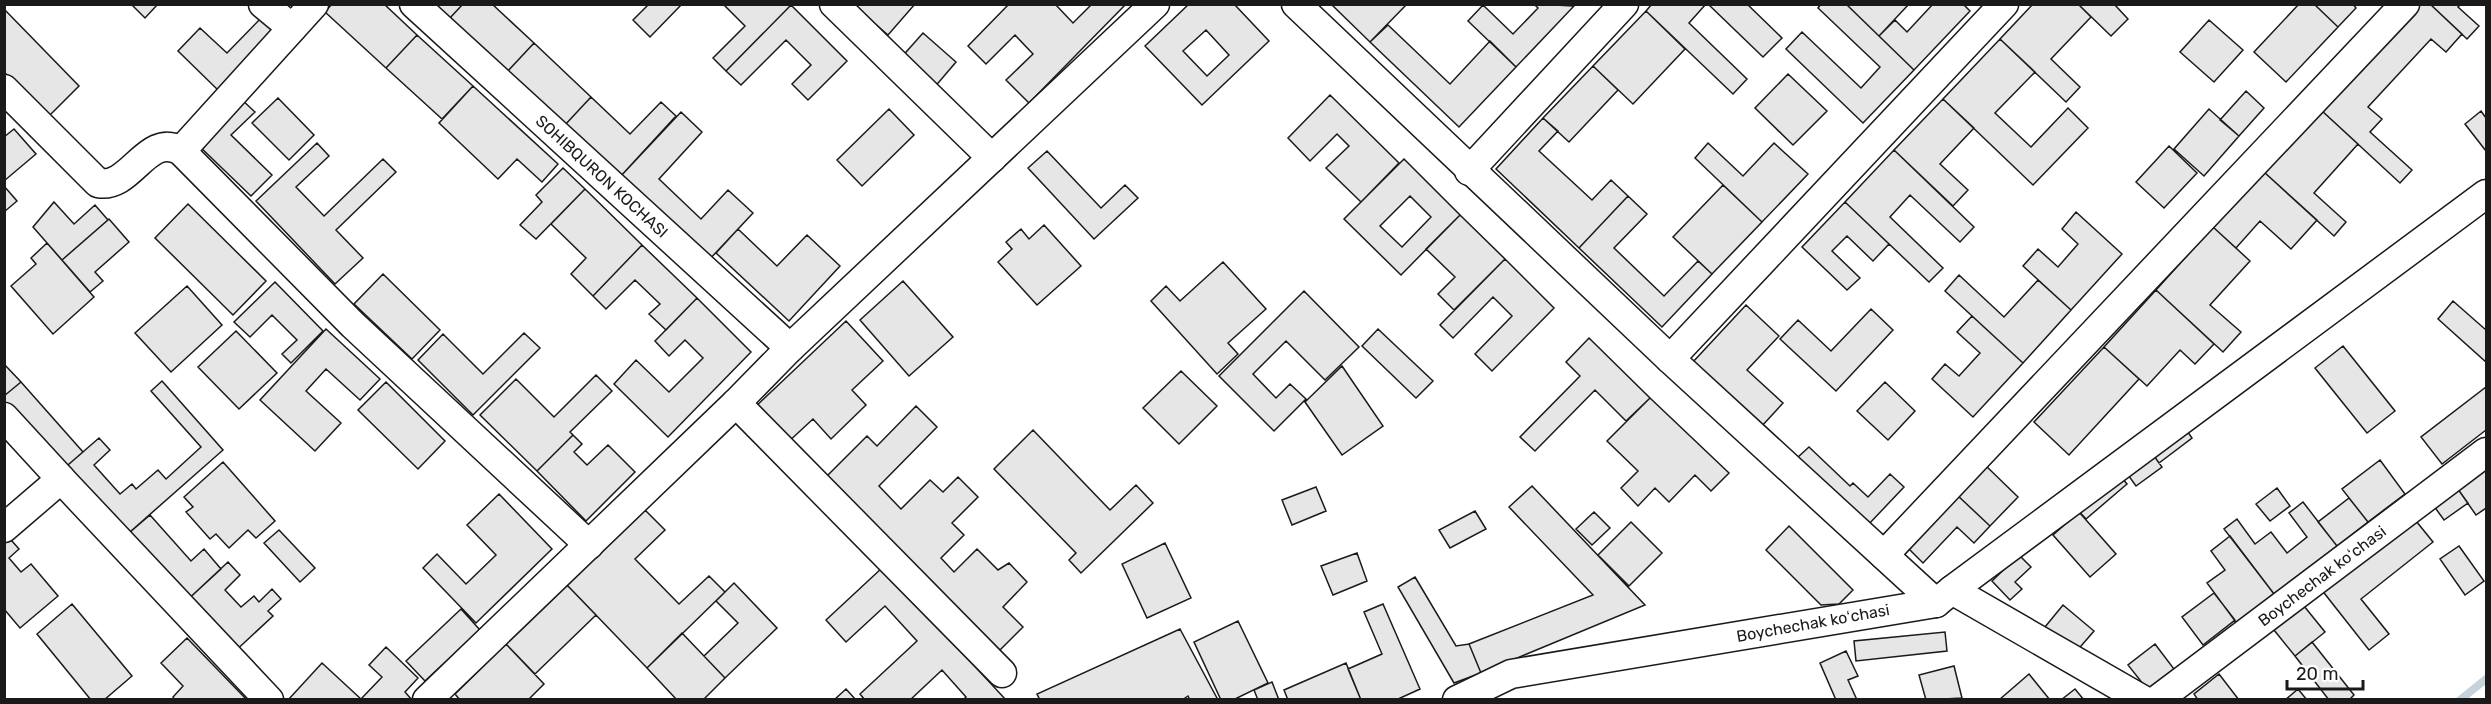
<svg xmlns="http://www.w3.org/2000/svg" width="2491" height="704" viewBox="0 0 2491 704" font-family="Rubik,sans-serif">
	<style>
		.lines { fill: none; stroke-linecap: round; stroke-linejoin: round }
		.stream { stroke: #c6d2dc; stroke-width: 8 }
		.building { fill: #e6e6e6; stroke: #1a1a1a; stroke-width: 1.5; fill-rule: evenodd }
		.minor-casing { stroke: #1a1a1a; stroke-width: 31 }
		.minor { stroke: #fff; stroke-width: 28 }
		.labels { text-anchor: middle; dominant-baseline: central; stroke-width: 4.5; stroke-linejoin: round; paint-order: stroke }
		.street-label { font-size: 16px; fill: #1a1a1a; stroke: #fff }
	</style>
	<rect width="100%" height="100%" fill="#fff"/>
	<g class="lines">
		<path class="stream" d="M2460,700L2486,679"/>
	</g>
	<path class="building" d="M131,4H158L145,18Z
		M332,4H384L417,35L386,68L325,12Z
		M434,4H463L449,19Z
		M463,4H492L534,43L506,73L449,19Z
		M649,4H682L650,37L633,20Z
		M723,4H790L791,5L726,71L713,58L745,26Z
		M852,4H915L888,35Z
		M1009,4H1055L1073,23L1092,4H1126L1029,103L1006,80L1033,54L1015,35L986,64L968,46Z
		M1189,4H1234L1269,41L1202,105L1145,46ZM1206,30L1229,55L1207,76L1183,51Z
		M1331,4H1407L1370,42Z
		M1534,4L1574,6L1516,67L1468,21L1483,5L1513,34L1538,8Z
		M1652,4H1706L1689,23L1747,79L1733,94L1646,11Z
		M1708,4H1747L1782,38L1763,57Z
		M1821,4H1846L1914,70L1863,123L1786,49L1802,32L1861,88L1880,67L1818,8Z
		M1846,4H1909L1879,36Z
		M1933,4H1963L1970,11L1914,70L1879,36L1895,20L1907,32Z
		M2033,4H2078L2091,17L2051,59L2080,87L2066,102L2000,39Z
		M2078,4H2114L2128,19L2111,36Z
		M2299,4H2314L2338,27L2286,82L2254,52Z
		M2314,4H2353L2356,8L2338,27Z
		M2417,4H2430L2462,34L2446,52L2431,39L2368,107L2382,119L2370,132L2412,170L2400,183L2321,110Z
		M2430,4H2461L2458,7L2479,26L2467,39Z
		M791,5L847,61L808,100L792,84L811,65L786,40L741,85L726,71Z
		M4,9L79,86L48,117L4,72Z
		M1646,11L1685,49L1633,104L1593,66Z
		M265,14L280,29L220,92L178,51L200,28L227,53Z
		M2209,20L2243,50L2214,82L2180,52Z
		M1388,25L1450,84L1490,41L1516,67L1459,127L1370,42Z
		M923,33L956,62L933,89L899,60Z
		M417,35L473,86L442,119L386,68Z
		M2000,39L2035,72L1995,113L2031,147L2068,108L2088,128L2033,185L1943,99Z
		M534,43L591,97L564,126L506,73Z
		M1593,66L1618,90L1569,142L1543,118Z
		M1788,74L1827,111L1793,145L1755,108Z
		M473,86L558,164L542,182L517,159L498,179L439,123Z
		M2246,91L2264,108L2239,136L2220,120Z
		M1330,95L1399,163L1361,202L1326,168L1349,146L1337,134L1310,161L1288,138Z
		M591,97L630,134L661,102L676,116L619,178L564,126Z
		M240,98L255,112L231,135L272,175L251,196L196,143Z
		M278,98L314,135L289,160L252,123Z
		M1943,99L1974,128L1940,164L1968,190L1953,206L1894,150Z
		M889,109L914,135L862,186L837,160Z
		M2209,109L2239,136L2204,176L2174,149Z
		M2321,110L2358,144L2314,193L2346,222L2334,236L2264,172Z
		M2481,111L2486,118V151L2465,124Z
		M681,112L702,132L659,179L701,219L728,190L753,213L708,261L619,178Z
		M1543,118L1558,131L1539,151L1592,200L1611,180L1628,196L1579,248L1496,169Z
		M14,129L36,154L4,181V137Z
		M317,143L329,156L296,187L324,216L383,159L396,172L336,230L363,258L335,284L256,201Z
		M1708,143L1743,176L1774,143L1808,174L1762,222L1695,158Z
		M2169,146L2197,173L2164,208L2136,182Z
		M1894,150L1974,227L1960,242L1910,195L1890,217L1943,268L1929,282L1845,202Z
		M1047,151L1101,208L1125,185L1138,198L1094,239L1028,168Z
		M1404,159L1460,215L1401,275L1344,219ZM1410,196L1431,217L1402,247L1380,226Z
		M563,168L585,189L536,239L520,225L542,202L536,195Z
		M2264,172L2317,220L2291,249L2260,221L2236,248L2213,227Z
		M1723,185L1762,222L1712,274L1673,237Z
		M4,186L17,201L4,212Z
		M585,189L642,245L593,296L571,274L586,258L551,224Z
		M1628,196L1647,214L1614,248L1664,296L1698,261L1712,274L1662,327L1579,248Z
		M54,202L74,224L95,205L108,220L62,260L33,227Z
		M1845,202L1889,244L1873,261L1847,236L1832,251L1860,278L1847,290L1802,247Z
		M188,204L266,281L233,315L155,238Z
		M2076,212L2122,254L2071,310L2023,266L2038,249L2058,267L2078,244L2062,229Z
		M1460,215L1505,259L1454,310L1438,294L1455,277L1426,249Z
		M109,219L129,242L95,272L103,281L90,292L62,260Z
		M1044,225L1081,266L1037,305L998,262L1012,249L1006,242L1021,229L1029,239Z
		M2213,227L2250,261L2210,305L2241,332L2223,352L2156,290Z
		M738,229L777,266L807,235L840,266L789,321L716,253Z
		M47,243L94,297L53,334L11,286L36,264L31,258Z
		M642,245L697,298L666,330L649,314L660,304L635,280L606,309L593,296Z
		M1505,259L1554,308L1492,371L1475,354L1512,316L1493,297L1453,338L1440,325Z
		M1223,262L1266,309L1228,343L1238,354L1217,374L1151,301L1166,286L1180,301Z
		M383,274L440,330L412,359L354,304Z
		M1959,275L2004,317L2038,280L2071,310L2023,363L1945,291Z
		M903,281L953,337L909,376L860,320Z
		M275,282L323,331L291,363L282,354L297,340L272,315L250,337L234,322Z
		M187,286L222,325L171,372L135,333Z
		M2156,290L2214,344L2195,364L2180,350L2147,386L2104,347Z
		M1304,291L1359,347L1325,380L1286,341L1253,374L1276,398L1290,384L1306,399L1274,431L1219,376Z
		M697,298L751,352L668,437L614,384L636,360L669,392L703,358L685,340L669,356L655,341Z
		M2453,301L2486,330V362L2438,319Z
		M1746,305L1779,336L1747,370L1783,403L1761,427L1692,363Z
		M1871,309L1893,330L1836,391L1780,339L1798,320L1831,351Z
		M1972,316L2023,363L1973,417L1932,379L1945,364L1959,376L1980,353L1957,332Z
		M846,321L883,361L852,390L866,405L831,439L813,419L786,444L753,409Z
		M326,329L380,379L360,400L326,369L306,391L341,423L315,451L260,400Z
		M1378,329L1433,381L1416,398L1362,346Z
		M236,331L277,373L239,409L198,367Z
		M524,333L540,348L473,415L418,360L443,334L483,374Z
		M1589,338L1650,398L1626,421L1595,390L1535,451L1520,437L1580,376L1566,362Z
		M2343,346L2395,411L2367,433L2315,368Z
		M2104,347L2139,379L2069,455L2034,422Z
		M4,364L21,382L4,396Z
		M1342,366L1383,426L1342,455L1305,402Z
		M1181,371L1217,406L1179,444L1143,408Z
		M596,375L612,391L570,432L573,435L537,471L480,415L516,379L554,417Z
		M162,381L223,450L122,539L61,471L99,438L110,450L94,465L120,494L132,484L136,489L158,470L166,479L201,447L151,391Z
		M21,382L83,452L61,471L4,407V396Z
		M386,382L445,441L418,469L358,410Z
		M1885,382L1915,411L1888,440L1857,411Z
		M2486,387V430L2442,464L2421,437Z
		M1650,398L1729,473L1711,491L1695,475L1669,502L1655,488L1638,506L1621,488L1638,471L1607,441Z
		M916,406L937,427L879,486L901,509L930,480L943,492L958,477L978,497L952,523L964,535L941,558L954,572L977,549L998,570L1009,563L1027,582L1003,607L1023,627L996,654L822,481L867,436L877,446Z
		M2183,425L2192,438L2159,463L2149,449Z
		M1033,430L1110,510L1136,485L1153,503L1081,573L1069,560L1076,553L994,469Z
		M573,435L582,444L574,452L587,465L608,445L635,472L586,521L537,471Z
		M1809,447L1850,486L1853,483L1868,497L1890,474L1904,487L1868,525L1797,458Z
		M2149,449L2162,467L2136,486L2123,468Z
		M2380,460L2405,494L2368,522L2342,489Z
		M223,462L275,521L256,538L248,530L229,548L216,534L210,539L186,512L193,507L184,497Z
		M2486,462V508L2476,515L2455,485Z
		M1984,464L2018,497L1990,526L1956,494Z
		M2116,471L2127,484L2086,519L2075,507Z
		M2455,485L2468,503L2444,520L2431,502Z
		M1532,486L1645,605L1481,673L1469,644L1593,595L1509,507Z
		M1316,487L1326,511L1292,525L1282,500Z
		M2277,488L2290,506L2270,521L2256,504Z
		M499,494L552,549L476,623L423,568L437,554L466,584L496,555L467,525Z
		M1956,494L1990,526L1974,543L1957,527L1923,563L1906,546Z
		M2349,498L2368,522L2337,546L2318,522Z
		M2303,502L2337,546L2274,594L2224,529L2237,519L2255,544L2271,532L2287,553L2307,537L2289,513Z
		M645,510L665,530L635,559L679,604L709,576L725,592L647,668L567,585Z
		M1475,511L1486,529L1450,548L1439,530Z
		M1594,512L1610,528L1592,545L1576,529Z
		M2079,512L2116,554L2090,577L2053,535Z
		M150,515L191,561L204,549L221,569L183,604L122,539Z
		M2412,516L2433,542L2361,599L2389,634L2369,650L2321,589Z
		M1631,522L1662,553L1629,586L1598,555Z
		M1789,526L1853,590L1839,604L1821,605L1766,550Z
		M279,530L315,568L300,582L264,543Z
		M4,532L19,549L9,558L21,572L31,564L58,596L20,628L4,609Z
		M2230,536L2274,594L2238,625L2207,583L2225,570L2211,551Z
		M1165,543L1191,598L1147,618L1122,564Z
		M2459,546L2484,581L2465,595L2440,559Z
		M1357,553L1367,581L1333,595L1321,566Z
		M2019,555L2031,567L2015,582L2022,589L2010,600L1992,581Z
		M228,562L240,575L225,590L241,607L254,596L259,602L272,589L281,599L268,611L273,616L231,655L183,604Z
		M883,567L1006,700H963L966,697L942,670L910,700H865L860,694L917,641L885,606L846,642L826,620Z
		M1415,577L1456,646L1469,644L1481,673L1454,683L1398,587Z
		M734,583L777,628L725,678L704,656L738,623L716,601Z
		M567,585L596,615L535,674L506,644Z
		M2214,593L2235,620L2203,645L2182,617Z
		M72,604L132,676L104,700H91L37,634Z
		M1383,604L1420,689L1396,700H1361L1348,669L1382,654L1364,612Z
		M2063,605L2094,631L2075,653L2045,627Z
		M2304,606L2325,632L2295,656L2274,630Z
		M461,609L480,630L425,681L406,661Z
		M1238,621L1268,683L1233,700H1221L1194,642Z
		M1180,629L1218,700H1190L1188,696L1182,700H1040L1037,694Z
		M1945,632L1947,651L1856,661L1854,641Z
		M682,633L725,678L703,700H677L647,668Z
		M187,638L247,700H175L173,697L183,686L161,663Z
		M2312,642L2354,695L2349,700H2329L2295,656Z
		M506,644L544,684L528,700H460L455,694Z
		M2155,644L2174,669L2147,689L2128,665Z
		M386,647L418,678L405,692L412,700H288L322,663L361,699L382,677L369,665Z
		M1846,651L1858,676L1848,680L1857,700H1836L1820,663Z
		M1346,663L1361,700H1288L1284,690Z
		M1954,666L1962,698L1926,700L1919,675Z
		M2029,674L2050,700H1999Z
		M2219,674L2239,700H2198L2194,694Z
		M1272,682L1279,700H1258L1254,690Z
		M846,689L856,700H834Z
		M2075,689L2084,700H2061Z
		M2298,689L2307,700H2285Z"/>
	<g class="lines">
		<defs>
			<g id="minor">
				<path d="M263,4L292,28"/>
				<path id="s1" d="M414,4L790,348"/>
				<path d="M834,4L992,158"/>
				<path d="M1296,4L1670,359L1936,603"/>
				<path d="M4,89L98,183C131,190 147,131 181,151L353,325L589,545"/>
				<path d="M181,151L314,4"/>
				<path d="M1469,171L1624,4"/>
				<path d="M1670,359L2004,4"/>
				<path d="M736,403L1002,673"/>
				<path d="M4,417L61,479L4,528"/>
				<path d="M61,479L269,700"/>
				<path d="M1884,555L2405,4"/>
				<path d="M1952,590L2486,194"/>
				<path d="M427,700L736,403L790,348L1155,4"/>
				<path d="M1457,700L1511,674L1936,603L1952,590L2143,700"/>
				<path d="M2157,700L2486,452"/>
			</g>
		</defs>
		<use href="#minor" class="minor-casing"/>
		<use href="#minor" class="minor"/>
	</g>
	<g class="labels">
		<g class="street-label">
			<text stroke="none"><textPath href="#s1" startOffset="255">SOHIBQURON KOCHASI</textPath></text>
			<text transform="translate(2322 576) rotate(-37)">Boychechak koʻchasi</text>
			<text transform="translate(1813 623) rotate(-10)">Boychechak koʻchasi</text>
		</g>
	</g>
	<rect width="2491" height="704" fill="none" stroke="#1a1a1a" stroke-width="12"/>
	<path d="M2287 680v9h76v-9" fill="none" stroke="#1a1a1a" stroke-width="3"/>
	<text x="2296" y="680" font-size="18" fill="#1a1a1a" stroke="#ffffff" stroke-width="4.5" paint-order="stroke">20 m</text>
</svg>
